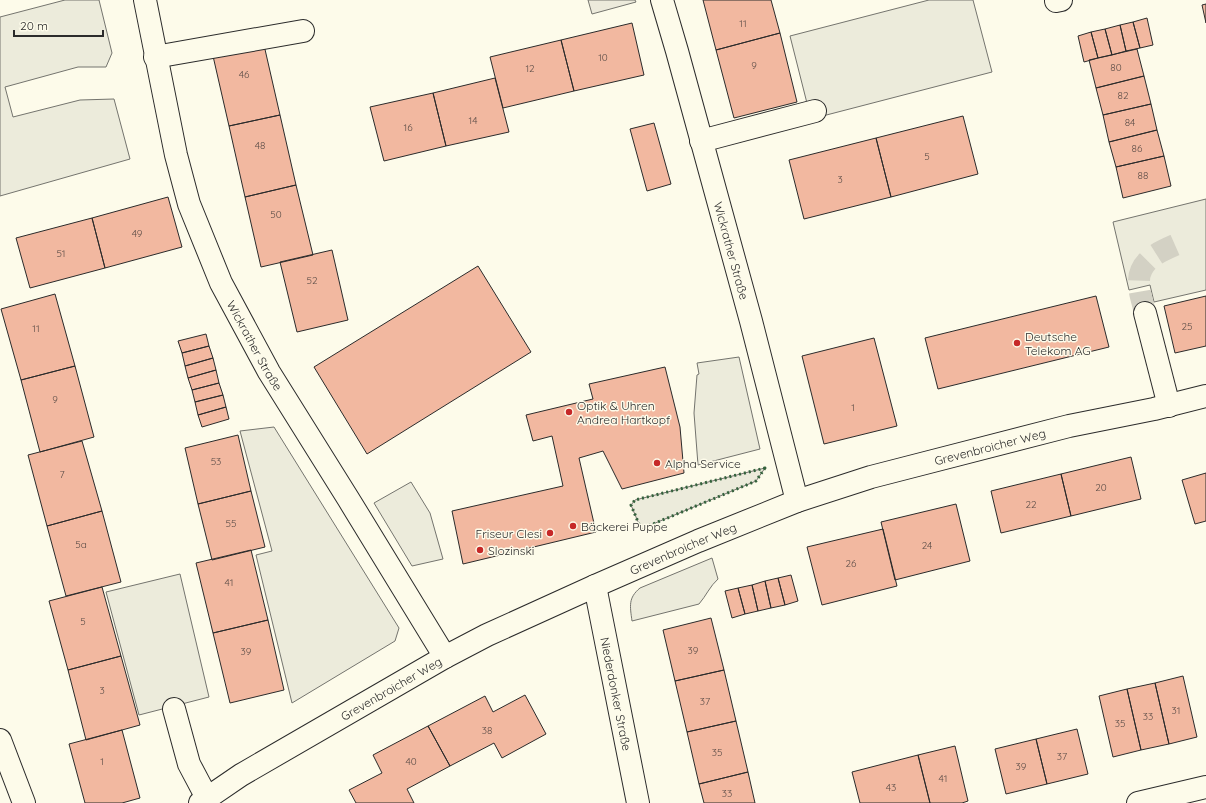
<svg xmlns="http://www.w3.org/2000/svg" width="1206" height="803" viewBox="0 0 1206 803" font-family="Quicksand,sans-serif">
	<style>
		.green { fill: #ecebdb; stroke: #74746e }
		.parking { fill: #eceadb; stroke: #74746e }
		.building { fill: #f2b8a0; stroke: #2b2b2b }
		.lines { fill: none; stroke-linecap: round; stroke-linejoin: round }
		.minor-tunnel { stroke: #d3d1c4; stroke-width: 22; stroke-dasharray: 22 11; stroke-linecap: butt }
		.minor-casing { stroke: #2b2b2b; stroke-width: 24 }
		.minor { stroke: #fdfbea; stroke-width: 22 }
		.hedge { stroke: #34623c; stroke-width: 3; stroke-dasharray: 2 3; stroke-linecap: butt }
		.poi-dot { fill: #c62828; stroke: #fdfbea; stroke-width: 1.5 }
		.labels { text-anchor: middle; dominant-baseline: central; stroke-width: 3; stroke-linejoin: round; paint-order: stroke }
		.number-label { font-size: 10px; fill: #5d4e48 }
		.street-label { font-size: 12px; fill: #2b2b2b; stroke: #fdfbea }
		.poi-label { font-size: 12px; fill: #2b2b2b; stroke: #fdfbea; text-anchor: start }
	</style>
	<rect width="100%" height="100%" fill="#fdfbea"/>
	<path class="green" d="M65,0H99L112,53L106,67H78L5,87L13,117L80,100L114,99L130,159L0,196V17Z
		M929,0H973L992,72L811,119L790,36Z
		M1206,199V290L1154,302L1150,285L1129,290L1113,222Z
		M739,357L760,449L698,465L694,413L697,375L699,374L697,363Z
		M274,427L399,628L395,641L292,703L256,555L272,551L240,431Z
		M765,468L756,481L641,529L631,505L635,500Z
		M411,482L430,513L443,559L412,566L374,503Z
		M712,558L718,579C710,586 706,596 699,604L632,621C630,606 628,598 640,588Z
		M180,574L209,697L139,715L106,592Z"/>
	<path class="parking" d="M588,0H635L636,2L592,14Z"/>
	<path class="building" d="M703,0H771L780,33L716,50Z
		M1206,4V23L1202,5Z
		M1147,18L1153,45L1140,48L1133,22Z
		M1133,22L1140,48L1126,51L1120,25Z
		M632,23L644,75L574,91L561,40Z
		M1120,25L1126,51L1112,55L1105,29Z
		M1105,29L1112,55L1098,58L1091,32Z
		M1091,32L1098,58L1084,62L1078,36Z
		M780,33L797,102L734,118L716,50Z
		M561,40L574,91L503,108L490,57Z
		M264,45L280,115L229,126L213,56Z
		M1137,49L1144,76L1096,88L1089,60Z
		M1144,76L1151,104L1103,115L1096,88Z
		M495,78L509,132L446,146L433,93Z
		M433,93L446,146L384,161L370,107Z
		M1151,104L1157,130L1109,142L1103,115Z
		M280,115L296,185L245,197L229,126Z
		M963,116L978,174L891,197L876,138Z
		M654,123L671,184L647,191L630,129Z
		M1157,130L1164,156L1116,167L1109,142Z
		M876,138L891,197L804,219L789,160Z
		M1164,156L1171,186L1123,198L1116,167Z
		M296,185L313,255L261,267L245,197Z
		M168,197L182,247L105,268L92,218Z
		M92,218L105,268L30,288L16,238Z
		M332,250L348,320L297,332L280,262Z
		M478,266L531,352L367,454L314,367Z
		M55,294L75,366L21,380L1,309Z
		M1096,296L1109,347L938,389L925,338Z
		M1206,296V346L1175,353L1164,306Z
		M206,334L209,346L182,353L178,341Z
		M874,338L897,426L824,444L802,356Z
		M209,346L213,358L185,366L182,353Z
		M213,358L216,370L188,378L185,366Z
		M75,366L94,437L40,452L21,380Z
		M665,367L680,427L684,473L622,489L603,451L579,458L596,532L463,564L452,511L563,486L552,436L533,441L526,415L593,399L589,384Z
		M216,370L219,383L192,390L188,378Z
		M219,383L223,395L195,402L192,390Z
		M223,395L226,407L198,415L195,402Z
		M226,407L229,419L202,427L198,415Z
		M238,435L251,491L198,504L185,448Z
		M82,441L102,511L47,526L28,455Z
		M1131,457L1141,499L1071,516L1061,474Z
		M1206,473V521L1195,524L1182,480Z
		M1061,474L1071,516L1001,533L991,491Z
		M251,491L265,547L212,560L198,504Z
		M956,504L970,561L895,580L881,522Z
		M102,511L121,582L66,596L47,526Z
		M883,529L897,586L822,605L807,547Z
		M251,550L268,620L213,633L196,563Z
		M791,575L798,601L785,605L778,578Z
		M778,578L785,605L771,608L765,581Z
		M765,581L771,608L758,611L752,585Z
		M752,585L758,611L745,614L738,588Z
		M102,587L121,656L68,670L49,601Z
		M738,588L745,614L732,618L725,591Z
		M711,618L724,670L675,681L663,630Z
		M268,620L284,690L230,703L213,633Z
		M121,656L140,725L86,740L68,670Z
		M724,670L736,721L687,732L675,681Z
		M1183,676L1197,737L1169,744L1155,683Z
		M1155,683L1169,744L1141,750L1127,689Z
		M1127,689L1141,750L1113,757L1099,696Z
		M525,695L546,734L502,758L494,743L450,766L428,726L485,696L493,712Z
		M736,721L748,772L699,784L687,732Z
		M428,726L450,766L407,789L414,803H356L349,790L382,773L373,755Z
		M1077,729L1088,774L1047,784L1036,739Z
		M122,730L140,798L122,803H85L69,744Z
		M1036,739L1047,784L1006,794L995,749Z
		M955,746L968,801L962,803H930L918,755Z
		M918,755L930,803H860L852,772Z
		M748,772L755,803H704L699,784Z"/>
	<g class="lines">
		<path class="minor-tunnel" d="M1145,313C1143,303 1139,293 1139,283C1138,261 1159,252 1175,245"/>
		<defs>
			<g id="minor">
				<path id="s1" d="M145,0L176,155L189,204L221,283L269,372L349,500L445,657"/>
				<path id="s2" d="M662,0L677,51L751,321L797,501"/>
				<path d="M1056,1L1061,0"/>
				<path d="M155,57L303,31"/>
				<path d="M701,141L815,111"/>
				<path d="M1145,313L1169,406"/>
				<path id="s3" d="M595,586L638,803"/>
				<path d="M174,709L189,764L207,798"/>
				<path d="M0,740L24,803"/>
				<path id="s4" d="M200,803L241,775L445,657L487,635L595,586L698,541L797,501L871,477L1069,426L1154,409L1206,396"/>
				<path d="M1138,803L1206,787"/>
			</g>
		</defs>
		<use href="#minor" class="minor-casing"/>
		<use href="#minor" class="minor"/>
		<path class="hedge" d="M765,468L756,481L641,529L631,505L635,500Z"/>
	</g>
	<g class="poi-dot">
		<circle cx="1017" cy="343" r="4"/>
		<circle cx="569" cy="412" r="4"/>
		<circle cx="657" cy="463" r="4"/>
		<circle cx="573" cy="526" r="4"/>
		<circle cx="550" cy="533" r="4"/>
		<circle cx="480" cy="550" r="4"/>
	</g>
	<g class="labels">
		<g class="number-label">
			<text x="743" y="23">11</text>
			<text x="603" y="57">10</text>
			<text x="754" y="65">9</text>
			<text x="1116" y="67">80</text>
			<text x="530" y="68">12</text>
			<text x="244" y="74">46</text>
			<text x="1123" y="95">82</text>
			<text x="473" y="120">14</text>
			<text x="1130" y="122">84</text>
			<text x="408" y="127">16</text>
			<text x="260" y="145">48</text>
			<text x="1137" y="148">86</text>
			<text x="927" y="156">5</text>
			<text x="1143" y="175">88</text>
			<text x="840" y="179">3</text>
			<text x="276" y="214">50</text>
			<text x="137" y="233">49</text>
			<text x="61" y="253">51</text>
			<text x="312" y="280">52</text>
			<text x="1187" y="326">25</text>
			<text x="36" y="328">11</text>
			<text x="55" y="399">9</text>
			<text x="853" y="407">1</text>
			<text x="216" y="461">53</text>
			<text x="62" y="474">7</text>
			<text x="1101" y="487">20</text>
			<text x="1031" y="504">22</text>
			<text x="231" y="523">55</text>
			<text x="81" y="544">5a</text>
			<text x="927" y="545">24</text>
			<text x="851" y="563">26</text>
			<text x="229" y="582">41</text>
			<text x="83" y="621">5</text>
			<text x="693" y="650">39</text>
			<text x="246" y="651">39</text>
			<text x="102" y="690">3</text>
			<text x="705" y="701">37</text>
			<text x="1176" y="710">31</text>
			<text x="1148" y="716">33</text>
			<text x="1120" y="723">35</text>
			<text x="487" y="730">38</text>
			<text x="717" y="752">35</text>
			<text x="1062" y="756">37</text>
			<text x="102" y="761">1</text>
			<text x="411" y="761">40</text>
			<text x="1021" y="766">39</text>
			<text x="943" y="778">41</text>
			<text x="891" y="787">43</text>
			<text x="727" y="793">33</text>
		</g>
		<g class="street-label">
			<text stroke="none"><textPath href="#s2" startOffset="260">Wickrather Straße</textPath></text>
			<text stroke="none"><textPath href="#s1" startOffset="365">Wickrather Straße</textPath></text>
			<text stroke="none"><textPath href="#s4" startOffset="871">Grevenbroicher Weg</textPath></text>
			<text stroke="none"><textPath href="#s4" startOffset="547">Grevenbroicher Weg</textPath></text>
			<text stroke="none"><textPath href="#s4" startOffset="223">Grevenbroicher Weg</textPath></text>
			<text stroke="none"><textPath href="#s3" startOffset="110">Niederdonker Straße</textPath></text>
		</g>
		<g class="poi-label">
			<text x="1025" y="336">Deutsche<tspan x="1025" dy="14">Telekom AG</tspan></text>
			<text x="577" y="405">Optik &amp; Uhren<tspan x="577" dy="14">Andrea Hartkopf</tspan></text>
			<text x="665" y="463">Alpha Service</text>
			<text x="581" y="526">Bäckerei Puppe</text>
			<text x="542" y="533" text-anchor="end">Friseur Clesi</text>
			<text x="488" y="550">Slozinski</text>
		</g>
	</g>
	<path d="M14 30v6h89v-6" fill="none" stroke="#2b2b2b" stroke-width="2"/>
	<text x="20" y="30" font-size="12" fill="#2b2b2b" stroke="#fdfbea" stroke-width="3" paint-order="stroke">20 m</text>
</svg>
